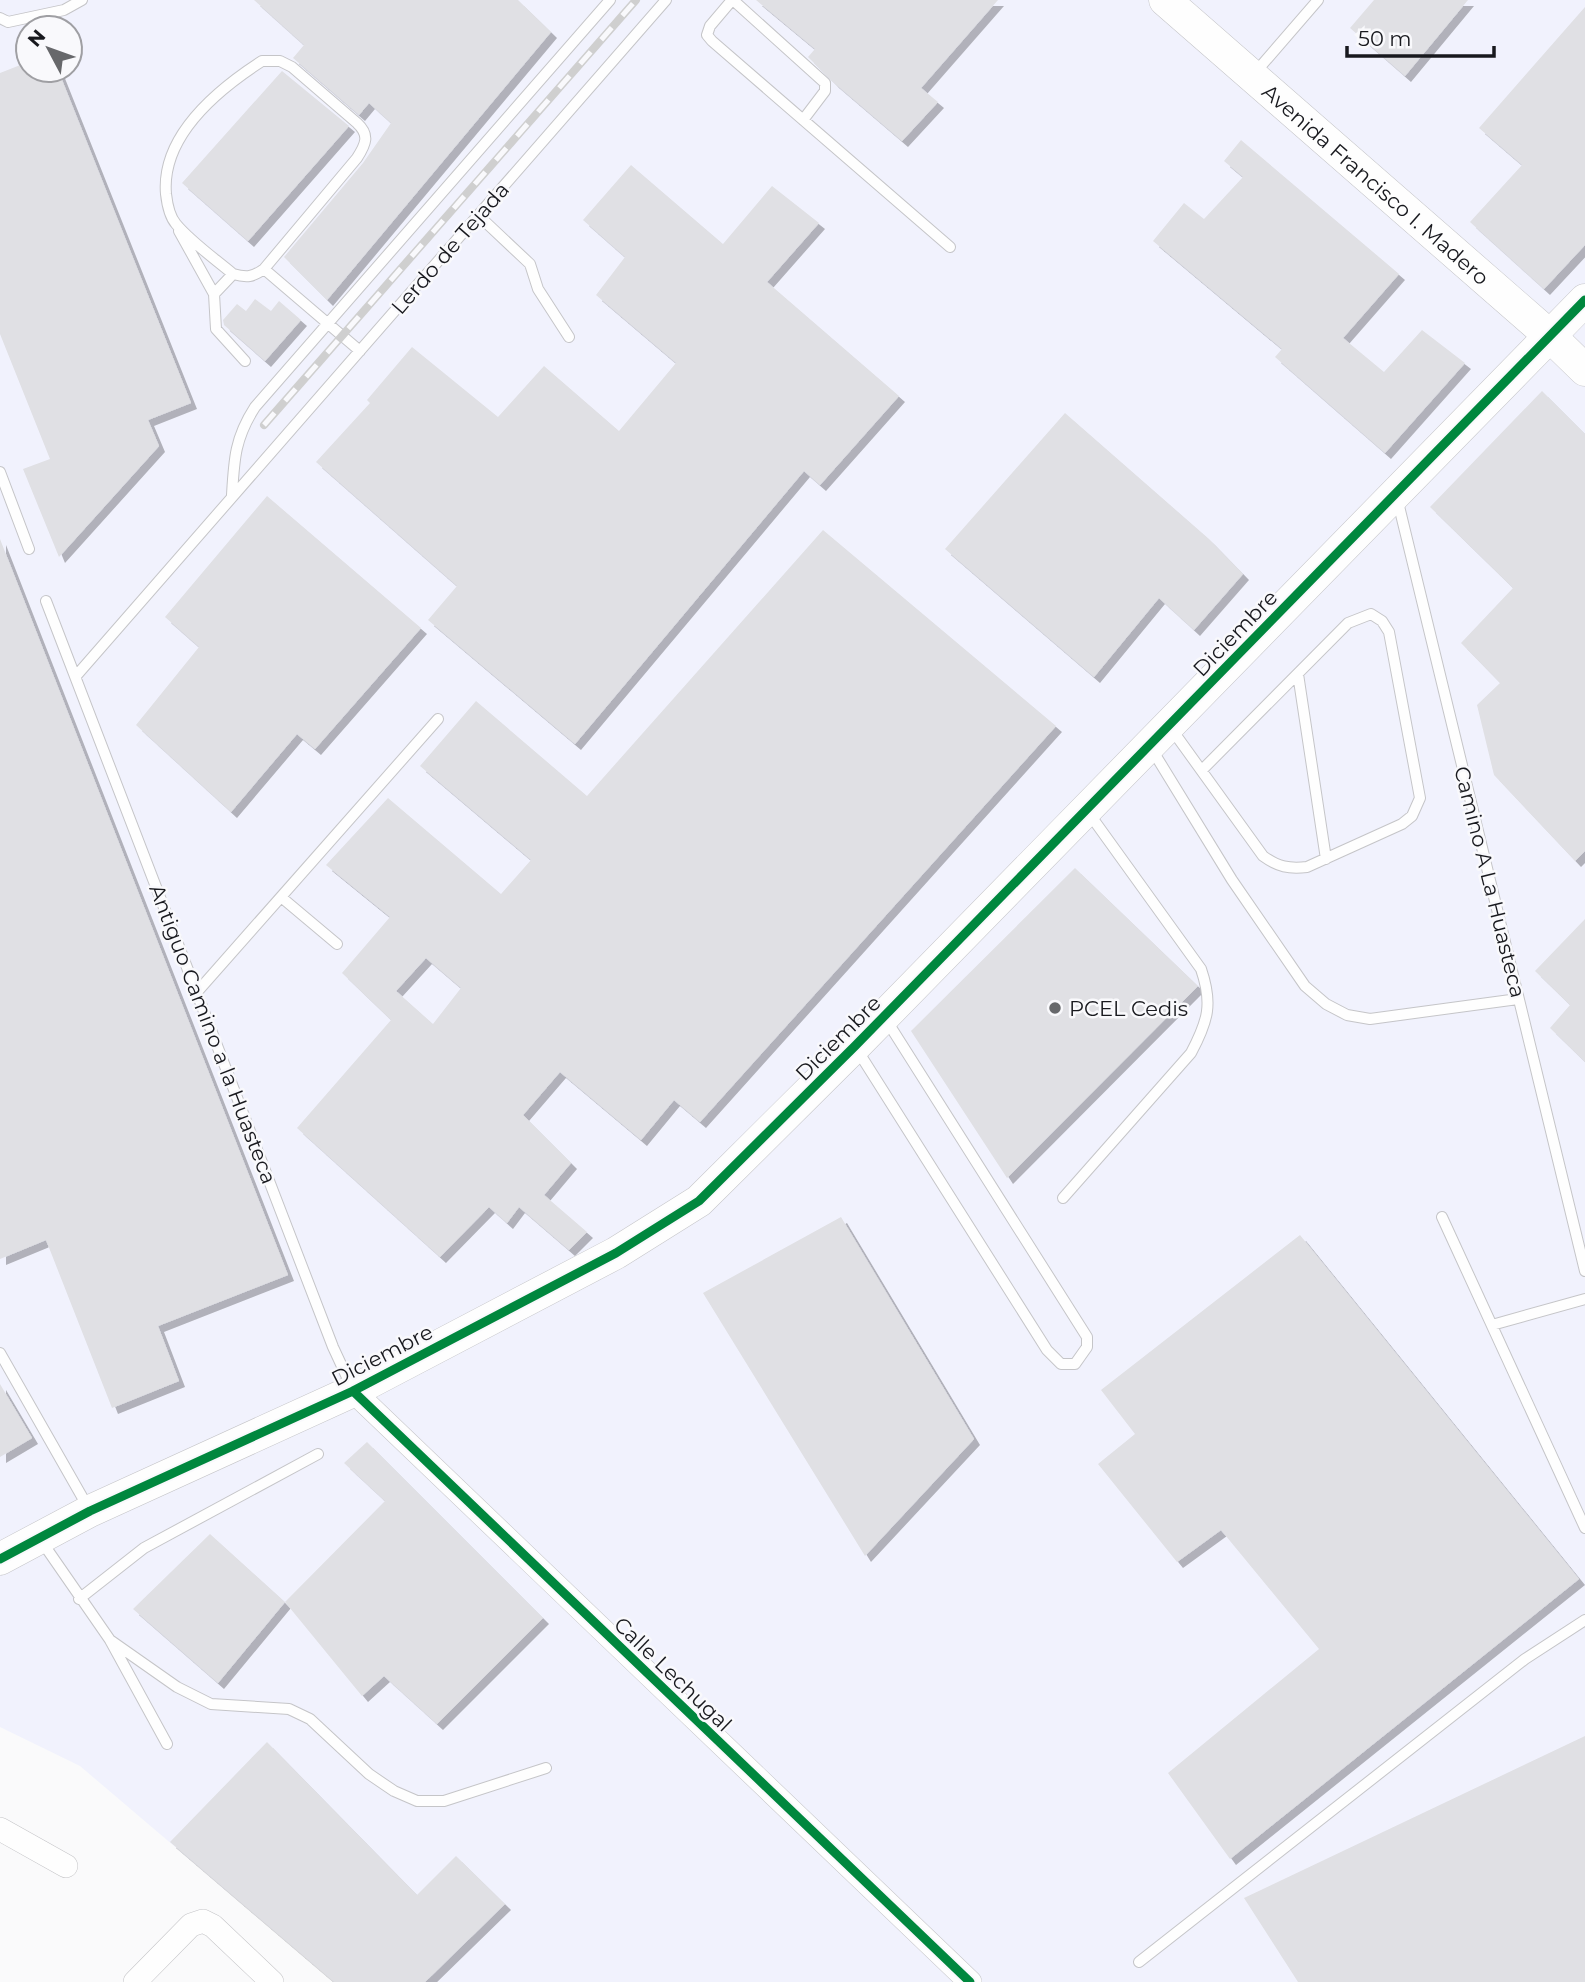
<svg xmlns="http://www.w3.org/2000/svg" width="1585" height="1982" viewBox="0 0 1585 1982" font-family="Montserrat,sans-serif">
	<style>
		.built { fill: #f1f2fd; fill-rule: evenodd }
		.building { fill: #e0e0e4; fill-rule: evenodd; filter: url(#shadow) }
		.lines { fill: none; stroke-linecap: round; stroke-linejoin: round }
		.lane-casing { stroke: #c5c5c8; stroke-width: 12 }
		.street-casing { stroke: #c5c5c8; stroke-width: 24 }
		.secondary-casing { stroke: #c5c5c8; stroke-width: 33 }
		.lane { stroke: #fefefe; stroke-width: 10 }
		.street { stroke: #fefefe; stroke-width: 23 }
		.secondary { stroke: #fefefe; stroke-width: 32 }
		.rail-casing { stroke: #cfcfcf; stroke-width: 8 }
		.rail { stroke: #f9f9fc; stroke-width: 5; stroke-dasharray: 16; stroke-linecap: butt }
		.cycleway-casing { stroke: #f9f9fc; stroke-width: 13 }
		.cycleway { stroke: #00873e; stroke-width: 9 }
		.poi-dot { fill: #67686b; stroke: #f9f9fc; stroke-width: 2.5 }
		.labels { text-anchor: middle; dominant-baseline: central; stroke-width: 5; stroke-linejoin: round; paint-order: stroke }
		.street-label { font-size: 21px; fill: #18191e; stroke: #f9f9fc }
		.poi-label { font-size: 21px; fill: #18191e; stroke: #f9f9fc; text-anchor: start }
	</style>
	<defs>
		<filter id="shadow"><feDropShadow dx="6" dy="6" stdDeviation="0" flood-color="#0004"/></filter>
	</defs>
	<rect width="100%" height="100%" fill="#fafafb"/>
	<path class="built" d="M0,0H1585V1982H334L80,1766L0,1727ZM28,28H70V70H28Z"/>
	<path class="building" d="M254,0H518L551,32L327,300L284,257L363,163L391,123L369,103L359,115L293,58L304,45Z
		M756,0H998L921,88L938,102L902,141L833,82L808,57L815,49Z
		M1374,0H1468L1405,76L1350,28Z
		M1585,7V245L1544,289L1470,222L1522,165L1479,128Z
		M28,62V70H58L191,403L148,420L159,446L59,557L23,469L50,459L0,334V73Z
		M282,71L349,126L248,241L182,183Z
		M1241,140L1399,274L1343,338L1384,372L1422,330L1465,363L1385,453L1275,357L1282,349L1153,241L1184,203L1204,219L1243,177L1224,161Z
		M631,165L723,244L772,186L819,223L767,282L899,396L820,485L804,471L575,744L428,620L457,586L316,462L370,403L367,400L412,347L498,417L544,366L619,431L676,363L596,295L625,257L583,220Z
		M255,299L271,311L279,301L301,320L265,361L224,325L223,320L237,304L246,311Z
		M1542,391L1585,434V851L1575,861L1494,775L1477,705L1500,683L1461,643L1513,588L1430,507Z
		M1065,413L1209,539L1243,574L1194,630L1159,598L1094,677L945,549Z
		M267,496L421,628L315,749L297,734L231,812L136,725L199,647L165,617Z
		M823,530L1056,726L700,1122L674,1100L641,1140L560,1072L523,1115L571,1163L544,1195L587,1232L569,1250L519,1207L507,1223L489,1207L440,1257L297,1128L391,1020L342,973L390,917L326,865L388,798L501,894L531,860L420,766L476,701L587,796ZM426,958L461,988L433,1024L396,991Z
		M0,539L288,1275L158,1326L179,1381L112,1408L46,1240L0,1259Z
		M1075,868L1198,986L1007,1178L911,1031Z
		M1585,919V1062L1550,1028L1570,1005L1535,971Z
		M841,1217L974,1439L865,1556L703,1293Z
		M1300,1235L1579,1579L1230,1859L1168,1773L1319,1649L1221,1530L1177,1562L1098,1464L1135,1434L1101,1390Z
		M0,1384L32,1438L0,1457Z
		M367,1442L543,1618L437,1724L384,1676L362,1696L285,1602L385,1501L344,1463Z
		M210,1534L285,1602L218,1683L133,1609Z
		M1585,1736V1982H1298L1244,1898Z
		M267,1742L417,1895L456,1856L505,1904L425,1982H334L170,1842Z"/>
	<g class="lines">
		<defs>
			<path id="lane" d="M732,0L710,26L707,35L712,41L950,247
				M733,0L825,83V91L803,120
				M0,18L8,22L64,10L82,0
				M262,61H280L292,67L357,123C370,135 366,144 357,158L264,269C253,277 247,278 233,274C214,258 191,242 176,224C170,217 167,203 166,194C161,136 217,90 262,61Z
				M1254,74L1318,0
				M478,215L530,264L538,289L569,337
				M179,231L214,294L216,329L245,361
				M264,269L360,351
				M214,294L233,274
				M0,472L29,549
				M232,495C234,459 235,438 255,407L610,0
				M1397,498L1585,1271
				M46,601L333,1347L352,1388
				M1298,674L1326,859
				M76,676L666,0
				M1170,727L1263,856C1278,867 1289,869 1307,867L1402,824L1412,816L1420,798L1389,632L1382,621L1371,614L1348,623L1202,770
				M1151,748L1232,880L1305,986L1326,1004L1347,1015L1370,1019L1518,999
				M281,897L337,944
				M197,992L438,719
				M856,1048L1047,1350L1061,1364H1075L1087,1347V1337L885,1018
				M1063,1198L1191,1053C1208,1021 1213,1004 1201,969L1088,812
				M1442,1217L1585,1528
				M1492,1325L1585,1299
				M0,1353L89,1509
				M40,1539L110,1640L167,1744
				M79,1599L144,1548L318,1454
				M110,1640L177,1687L211,1704L289,1709L310,1719L369,1774L394,1791L417,1801H444L546,1768
				M1139,1962L1525,1659L1585,1620"/>
			<path id="street" d="M353,1391L970,1982
				M0,1829L66,1866
				M135,1982L191,1925L203,1921L213,1926L272,1982"/>
			<g id="secondary">
				<path id="s1" d="M1165,0L1550,336L1585,370"/>
				<path d="M0,1559L90,1511L353,1391L616,1253L699,1201L855,1046L1585,300"/>
			</g>
		</defs>
		<use href="#lane" class="lane-casing"/>
		<use href="#street" class="street-casing"/>
		<use href="#secondary" class="secondary-casing"/>
		<use href="#lane" class="lane"/>
		<use href="#street" class="street"/>
		<use href="#secondary" class="secondary"/>
		<defs>
			<path id="rail" d="M264,425L636,0"/>
		</defs>
		<use href="#rail" class="rail-casing"/>
		<use href="#rail" class="rail"/>
		<defs>
			<path id="cycleway" d="M353,1391L970,1982
				M0,1559L90,1511L353,1391L616,1253L699,1201L855,1046L1585,300"/>
		</defs>
		<use href="#cycleway" class="cycleway-casing"/>
		<use href="#cycleway" class="cycleway"/>
	</g>
	<circle class="poi-dot" cx="1055" cy="1008" r="7"/>
	<g class="labels">
		<g class="street-label">
			<text stroke="none"><textPath href="#s1" startOffset="280">Avenida Francisco I. Madero</textPath></text>
			<text transform="translate(450 248) rotate(-49)">Lerdo de Tejada</text>
			<text transform="translate(1235 633) rotate(-46)">Diciembre</text>
			<text transform="translate(1490 882) rotate(76)">Camino A La Huasteca</text>
			<text transform="translate(213 1034) rotate(69)">Antiguo Camino a la Huasteca</text>
			<text transform="translate(838 1038) rotate(-45)">Diciembre</text>
			<text transform="translate(382 1355) rotate(-27)">Diciembre</text>
			<text transform="translate(673 1674) rotate(44)">Calle Lechugal</text>
		</g>
		<g class="poi-label">
			<text x="1069" y="1008">PCEL Cedis</text>
		</g>
	</g>
	<g transform="translate(49 49) rotate(311)"><circle r="33" fill="#f9f9fc" stroke="#9f9fa3" stroke-width="2"/>
	<path d="M0-5L12 26L0 18L-12 26Z" fill="#67686b"/>
	<text y="-10" font-size="19" font-weight="bold" text-anchor="middle" fill="#18191e">N</text>
	</g>
	<path d="M1347 46v10h147v-10" fill="none" stroke="#18191e" stroke-width="3.5"/>
	<text x="1358" y="46" font-size="21" fill="#18191e" stroke="#f9f9fc" stroke-width="5" paint-order="stroke">50 m</text>
</svg>
